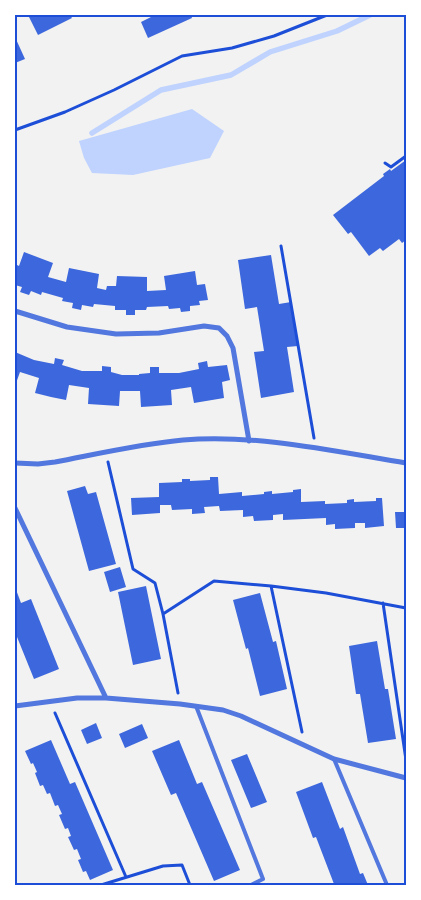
<svg xmlns="http://www.w3.org/2000/svg" width="421" height="900" viewBox="0 0 421 900" font-family="'PT Sans Narrow',sans-serif">
	<style>
		.water { fill: #bfd3fe }
		.lines { fill: none; stroke-linecap: round; stroke-linejoin: round }
		.stream { stroke: #bfd3fe; stroke-width: 5.5 }
		.building { fill: #3d67dc }
		.path { stroke: #1d4ed8; stroke-width: 3 }
		.service { stroke: #5277de; stroke-width: 4 }
		.minor { stroke: #5277de; stroke-width: 5 }
		.neatline { fill: none; stroke: #1d4ed8; stroke-width: 2 }
	</style>
	<rect width="100%" height="100%" fill="#f2f2f2"/>
	<path class="water" d="M192,109L224,131L210,158L133,175L92,173L84,158L79,141Z"/>
	<g class="lines">
		<path class="stream" d="M92,133L161,90L231,75L270,52L337,31L370,15"/>
	</g>
	<path class="building" d="M28,15H70L72,18L38,35Z
		M155,15H191L192,18L148,38L141,22Z
		M15,37L25,59L15,63Z
		M406,160V240L402,243L399,239L383,251L380,248L369,256L351,232L348,234L333,215L384,176L383,174L390,169L391,171Z
		M24,252L53,263L48,277L66,282L69,268L99,274L97,288L106,290L107,286H116L117,276L147,277V291L166,290L164,276L195,271L197,285L205,284L208,300L199,301L200,305L190,306V311L181,312L180,308L169,309L168,306L147,307L146,310H135V315H126V310H115V306L94,304L93,307L82,305L81,310L72,308L73,303L62,301L63,298L42,292L41,295L31,291L29,295L20,292L22,287L15,285V264L19,266Z
		M271,255L279,304L291,302L298,346L287,347L294,392L261,398L254,352L264,351L257,307L245,309L238,260Z
		M15,346L17,347L15,352L34,360L54,364L55,358L64,360L62,365L82,371H102V366L111,367V372L122,375H139V374L150,373V367H159V373H179L199,369L198,363L207,361L208,367L227,365L230,380L222,382L224,398L194,403L191,387L171,390L172,405L141,407L140,391H120L119,406L88,404L89,388L69,385L66,400L51,397L35,393L39,378L20,372L15,386Z
		M210,477H218L219,494L242,492V496L264,494V492L272,491V494L293,492V490L301,489V502L325,501V504L347,503V500L354,499V502L376,501V498H382L384,526L365,528V523H355V528L335,529V524L326,525V518L283,520V514L273,515V520L254,521L253,516L243,517V510L220,511L219,506L204,507L205,513L192,514V509L172,510L171,505H160V513L132,515L131,498L159,497V483L182,482V479H190V481L210,480Z
		M85,486L88,494L96,492L116,564L89,571L67,491Z
		M395,512H406V528H396Z
		M120,567L126,587L110,592L104,572Z
		M146,586L161,659L133,665L118,592Z
		M15,587L21,603L31,599L59,669L34,679L15,632Z
		M260,593L273,642L276,641L287,689L260,696L248,648L246,649L233,600Z
		M377,641L385,689H388L396,739L368,743L360,694H356L349,646Z
		M96,723L102,738L87,744L81,730Z
		M142,724L148,738L125,748L119,734Z
		M51,740L70,784L75,782L113,870L90,880L86,871L83,872L78,860L81,859L77,849L74,850L68,837L71,836L68,828L65,829L59,815L62,814L58,805L55,806L50,793L47,794L43,785L40,786L35,773L37,772L33,763L31,764L25,751Z
		M179,740L197,784L202,782L240,870L214,881L176,793L171,795L152,751Z
		M247,754L267,802L251,808L231,760Z
		M322,782L340,829L343,827L360,874L363,873L368,885L334,884L316,837L313,838L296,792Z"/>
	<g class="lines">
		<path class="path" d="M15,130L65,112L114,90L182,56L232,48L274,36L327,15
			M385,163L391,167L406,156
			M281,246L314,438
			M108,462L133,569L155,583L163,614L178,693
			M271,586L302,732
			M383,603L406,760
			M163,614L214,581L271,586L326,593L406,608
			M55,713L126,877
			M101,885L163,866L182,865L190,885"/>
		<path class="service" d="M196,706L263,879L251,885
			M334,759L387,885"/>
		<path class="minor" d="M15,311L67,327L116,334L159,333L204,326L219,328L227,336L233,348L249,441
			M15,463L38,464L55,462C97,454 140,444 183,440C257,434 333,451 406,463
			M15,508L106,698
			M15,706L77,698H106L180,704L223,710L241,716L334,759L406,778"/>
	</g>
	<rect width="421" height="900" fill="none" stroke="#ffffff" stroke-width="32"/>
	<rect x="16" y="16" width="389" height="868" class="neatline"/>
</svg>
